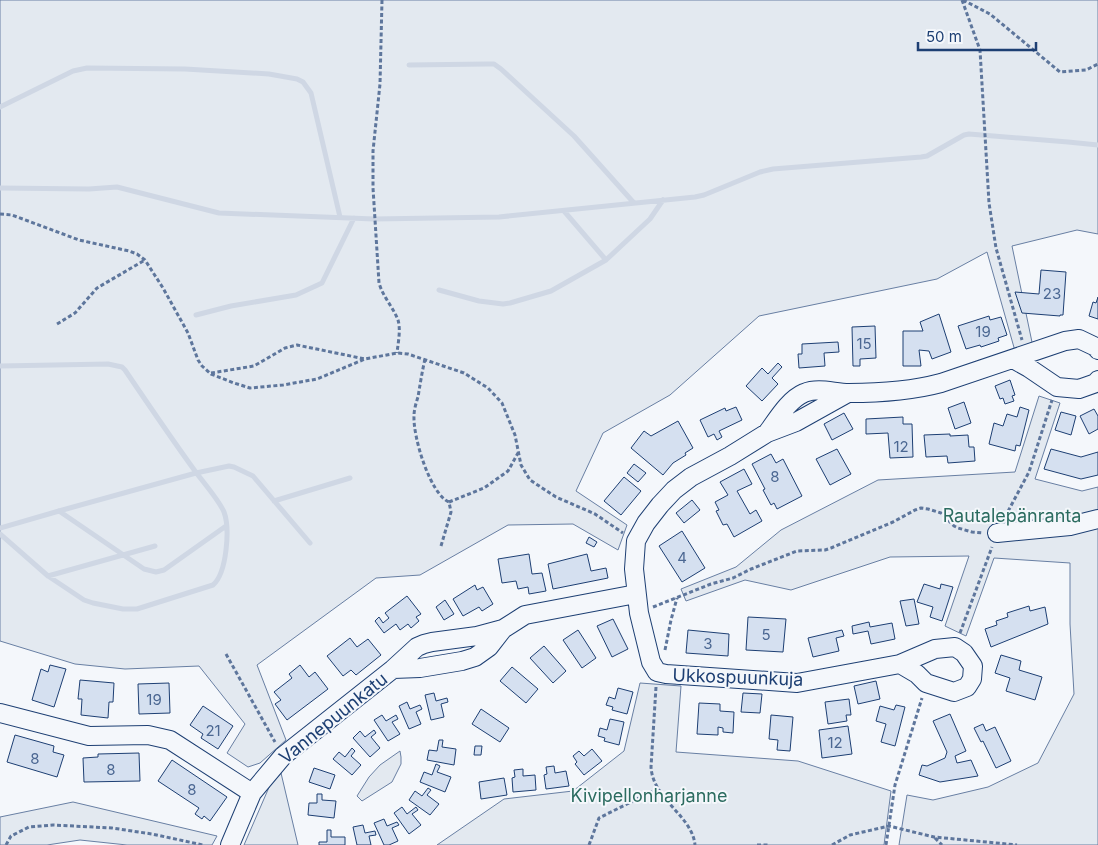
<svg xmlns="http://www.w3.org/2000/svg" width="1098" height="845" viewBox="0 0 1098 845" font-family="Inter,sans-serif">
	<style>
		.green { fill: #e3e9f0; stroke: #687fa3 }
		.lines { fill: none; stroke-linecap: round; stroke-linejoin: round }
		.stream { stroke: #cfd7e4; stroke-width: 5 }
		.building { fill: #d5e0f0; stroke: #1d3f73 }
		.minor-casing { stroke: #1d3f73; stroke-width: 20 }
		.path { stroke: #5e769c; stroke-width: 3; stroke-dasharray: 4 2.5; stroke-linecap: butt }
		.minor { stroke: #f4f7fb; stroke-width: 18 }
		.labels { text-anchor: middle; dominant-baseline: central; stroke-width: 4; stroke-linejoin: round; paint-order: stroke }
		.number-label { font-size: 15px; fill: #4b6792 }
		.park-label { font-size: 18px; fill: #2c6c60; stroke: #f4f7fb }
		.street-label { font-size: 18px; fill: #1d3f73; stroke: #f4f7fb }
	</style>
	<rect width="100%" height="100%" fill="#f4f7fb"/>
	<path class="green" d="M0,0H1098V234L1077,230L1012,246L1033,347L1015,351L987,252L937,279L759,316L670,395L603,433L576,491L627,525L618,550L573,524L508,525L420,575L376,578L257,665L286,740L260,763L248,767L227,753L245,724L199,666L125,669L75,664L0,641Z
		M1039,396L1060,403L1035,479L1082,491L1098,487V510L1094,511L1068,535L1098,528V845H899L907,795L933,800L988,787L1038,763L1074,694L1070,624V563L994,558L966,636L945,626L969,556L890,557L791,590L745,580L686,601L681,589L736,567L781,530L878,480L1015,472Z
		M640,683L681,686L676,752L798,761L891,791L884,845H437L504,799L573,791L624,751Z
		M400,751L401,757V764L392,782L362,801L357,796L369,777L380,765Z
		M281,773L298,845H244L270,785Z
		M73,802L217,836L212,845H127L80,840L47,845H0V817Z"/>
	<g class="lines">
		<path class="stream" d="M409,65L487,64H494L501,69L574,136L634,203
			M0,107L73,71L87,68L185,69L269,74L297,79L303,82L311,93L340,217
			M0,188L89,189L117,187L219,213L374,219L499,217L695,197L704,195L760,172L773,169L921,157L927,156L964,135L969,134L1068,142L1098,145
			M564,211L606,260
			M439,290L479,301L503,304L510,303L551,291L606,260L650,219L663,200
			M196,315L231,306L296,295L322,283L354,218
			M0,366L108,364L122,367L125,370C148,404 171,438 195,471C203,482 219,500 224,512C230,528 227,573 213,585L137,609H123L93,603L84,600L48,576L0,534
			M274,501L350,478
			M59,511L144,569L156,572L164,570L226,526
			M0,528L59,511L196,473L229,466L234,467L253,476L310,543
			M48,576L155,546"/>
	</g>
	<path class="building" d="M1041,270L1066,272L1063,315H1060V316L1022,313L1015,292L1039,294Z
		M1098,297V319L1089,316L1093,302L1096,303Z
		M939,314L951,352L932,359L929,351L919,350L921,366H903V331H923L920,322Z
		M989,316L990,320L1001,317L1007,335L998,338L999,341L981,347L980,345L966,349L958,326Z
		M875,326L876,358L860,359V366H853L852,327Z
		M838,342L839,352L824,353L825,366L799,368L798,354H802V344Z
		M778,363L782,367L772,378L778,384L762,401L746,386L762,368L768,374Z
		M1010,380L1015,395L1012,396L1014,401L1005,404L1003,398L1000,399L995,386Z
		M964,402L971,423L955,429L948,408Z
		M736,407L742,420L719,431L722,437L717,440L714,434L708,437L700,420L725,408L726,411Z
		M1020,407L1029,410L1020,446L1016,445L1015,451L989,444L994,423L1003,426L1007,414L1017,417Z
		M1094,409L1098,416V429L1089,434L1080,416Z
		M1061,412L1076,416L1071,435L1055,430Z
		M844,413L853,429L832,440L824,424Z
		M903,417V424H912L913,457L890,458L888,433L866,434V419Z
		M678,421L693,448L685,453L686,455L673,463L663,475L631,448L644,431L651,436Z
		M950,434V436L968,435L969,447H974L975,461L948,463L947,456L926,457L924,435Z
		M837,449L851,474L830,485L816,459Z
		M1051,449L1081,457L1098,452V475L1081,479L1044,469Z
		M771,454L776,463L783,459L802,496L777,509L774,503L771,505L763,490L765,489L752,464Z
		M634,464L646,473L638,482L627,473Z
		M744,469L752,484L737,491L750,514L756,510L762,521L734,537L727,524L723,525L716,511L719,510L715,502L728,495L720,482Z
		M624,477L641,491L621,515L604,501Z
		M692,500L700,510L684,523L676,513Z
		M682,531L705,568L682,582L659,546Z
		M589,537L597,542L594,547L586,543Z
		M529,554L532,574L542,573L546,591L529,594L528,587L518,589L516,581L502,583L498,559Z
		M587,554L591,571L606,568L608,578L553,589L548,564Z
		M924,584L940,589L941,584L953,587L942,621L930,617L933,607L917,602Z
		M475,585L477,590L483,587L493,604L482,611L479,607L463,616L453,599Z
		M407,596L421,614L416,617L419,621L411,628L408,624L400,630L396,624L384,633L375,621L379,617L383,623L389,618L385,613Z
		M914,599L919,624L906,626L900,601Z
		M445,600L454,614L444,620L436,607Z
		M1029,606L1030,611L1045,607L1048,624L991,647L985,629L997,625L996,621L1008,617L1007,613Z
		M748,617L786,619L783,652L746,650Z
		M613,619L628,649L612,657L597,626Z
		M869,622L870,627L892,623L895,639L871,644L868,631L853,634L852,626Z
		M578,630L596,658L582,668L563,640Z
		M688,630L729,634L728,656L686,653Z
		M842,630L844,636L836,638L839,651L813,657L808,638Z
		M350,638L357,647L368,639L381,655L356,675L351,670L343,676L327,656Z
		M544,646L566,671L553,683L530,658Z
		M1001,655L1021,661L1019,670L1042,677L1035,700L1006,691L1010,678L995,673Z
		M50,665L66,669L54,707L32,700L41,669L48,672Z
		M300,665L309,677L315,672L328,689L287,720L275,704L281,700L274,692L292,678L289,674Z
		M512,667L538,689L526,703L500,681Z
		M80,680L114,683L113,702H109L108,718L81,715L82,699H78Z
		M876,681L880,699L858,704L854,686Z
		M169,683L170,713L139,714L138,684Z
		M618,688L633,692L627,714L612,710L613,707L606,705L609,697L615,699Z
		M434,693L436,701L447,698L448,702L441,704L444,717L431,720L425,695Z
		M743,693L762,694L760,713L741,712Z
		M849,699L851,715H846L847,721L828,724L825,702Z
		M407,702L410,709L420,705L422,709L416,712L421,724L409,729L399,706Z
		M699,703L720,704V711L734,712L733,733L723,732V728L718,727V735L697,734Z
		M896,705L905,707L895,746L881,742L886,724L876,721L880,706L894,710Z
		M203,706L233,726L218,749L201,738L203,734L190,725Z
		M481,709L509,728L500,742L472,724Z
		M950,714L966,751L955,756L957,763L971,760L978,776L940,782L919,775L922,765L927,766L945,758L947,752L933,721Z
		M382,715L386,721L396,715L398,719L392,722L400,734L388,741L374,720Z
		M771,715L793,717L790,751L777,750L778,740L769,739Z
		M610,719L624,722L619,745L604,741L605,738L598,736L600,728L607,730Z
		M983,724L986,731L995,727L1011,761L996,768L983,741L981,742L974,728Z
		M848,726L852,754L822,758L819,730Z
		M374,730L376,733L371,737L380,748L370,757L353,738L360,731L365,737Z
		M15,735L54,746L53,752L64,755L57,777L7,762Z
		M439,740H443L442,747L456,749L454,765L427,760L429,750L437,751Z
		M475,746H482L481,755H474Z
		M352,748L355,751L351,756L361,765L352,775L333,759L339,752L345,757Z
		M592,749L602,761L584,775L575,764L577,762L573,756L579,751L584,756Z
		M139,753L140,781L84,782L83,758L98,757V754Z
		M172,760L227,797L210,821L204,816L202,819L195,814L199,808L158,781Z
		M436,764L440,766L437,772L451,777L445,792L420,782L424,772L432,775Z
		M554,766L555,773L566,771L569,786L546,789L544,775L547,774L546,767Z
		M314,768L335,775L330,789L309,782Z
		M523,769V776L535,775L536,790L513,792L512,778L515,777L514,770Z
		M504,778L507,795L481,799L479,782Z
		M428,788L431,790L427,795L439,804L430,815L409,800L415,791L422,796Z
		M317,794H322V800L336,801L334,818L308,815L309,803H317Z
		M402,807L407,814L416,807L418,810L412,814L421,825L409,834L394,813Z
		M384,819L387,826L397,822L399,825L392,828L398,841L389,845H384L374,823Z
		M363,825L365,833L375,831L376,835L369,836L371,845H357L353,827Z
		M327,830H331V837H345V845H319V842H327Z"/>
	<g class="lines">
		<defs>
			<path id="minor" d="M1013,359L1029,368L1057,387L1079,389L1096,383L1098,380
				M848,393L796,422L767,433L730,456L691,477L674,490L660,505L646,523L636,541L634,569L639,613L651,662L657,672L666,674L797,683L900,664L935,649L955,647L964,653L973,666L972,679L967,687L954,692L926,683L917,674L900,664
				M767,433C777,420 788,400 804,393C819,387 834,393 849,393C880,393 911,391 941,383L1065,341L1079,339L1096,347L1098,350
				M997,533L1070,526L1098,519
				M393,669L420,668L462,661L475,657L489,647L503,629
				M0,713L89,736L148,735L170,740L252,793
				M230,845L252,793L283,756L393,669L417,647L424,644L432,642L477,636L503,629L525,615L636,594"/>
		</defs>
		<use href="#minor" class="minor-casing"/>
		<path class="path" d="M382,0L380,84L373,151V188L379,283C383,297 393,307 398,320C401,330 398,343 397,353
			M962,0L980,50L989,203L996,248L1022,340
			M963,0L990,14L1060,72L1086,70L1098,64
			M0,214L12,215L79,240L129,251L137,254L145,260L163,288L188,333L198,360L202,366L211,374L234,383L250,388L283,385L317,379L365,359L397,353L408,354L464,373L488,388L502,403L515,435L521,465L530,480L556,497L595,514L623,533
			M57,324L75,313L97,288L145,260
			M425,359C422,372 420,385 418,397C416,403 414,410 414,416C413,437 430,494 449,502
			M211,373L254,366L285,348L297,345L365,359
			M449,502L484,488L508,471L518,453
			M1005,517L1029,472L1052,400
			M441,546L451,512L449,502
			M653,607L711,584L733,578L751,569L797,551L825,550L831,548L893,522L915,510L921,508L928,509L941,513L954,526L958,528L972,532L983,533
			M960,633L992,547
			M665,650L671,620L677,598
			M226,654L275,742
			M656,687L651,767C653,800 692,815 695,845
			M935,838L942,845
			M6,845L11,836L29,827L53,825L112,828L152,834L203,845
			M589,845L599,818L657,789
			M757,845H768
			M832,845L850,835L889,826L934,837L1017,845
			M886,845L895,785L922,698"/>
		<use href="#minor" class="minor"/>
	</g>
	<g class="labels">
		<g class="number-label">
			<text x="1052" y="293">23</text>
			<text x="983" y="331">19</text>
			<text x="864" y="343">15</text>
			<text x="901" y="446">12</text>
			<text x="775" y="476">8</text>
			<text x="682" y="557">4</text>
			<text x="766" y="634">5</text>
			<text x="708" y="643">3</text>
			<text x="154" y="699">19</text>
			<text x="213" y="730">21</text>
			<text x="835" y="742">12</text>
			<text x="35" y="758">8</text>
			<text x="111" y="769">8</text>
			<text x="192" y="789">8</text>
		</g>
		<g class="park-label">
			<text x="1012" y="515">Rautalepänranta</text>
			<text x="649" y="795">Kivipellonharjanne</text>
		</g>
		<g class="street-label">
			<text transform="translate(738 677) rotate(2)">Ukkospuunkuja</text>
			<text transform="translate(333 718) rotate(-39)">Vannepuunkatu</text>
		</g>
	</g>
	<path d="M918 42v8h118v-8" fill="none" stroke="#1d3f73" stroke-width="2.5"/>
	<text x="926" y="42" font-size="15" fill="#1d3f73" stroke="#f4f7fb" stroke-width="4" paint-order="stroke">50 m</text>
</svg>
